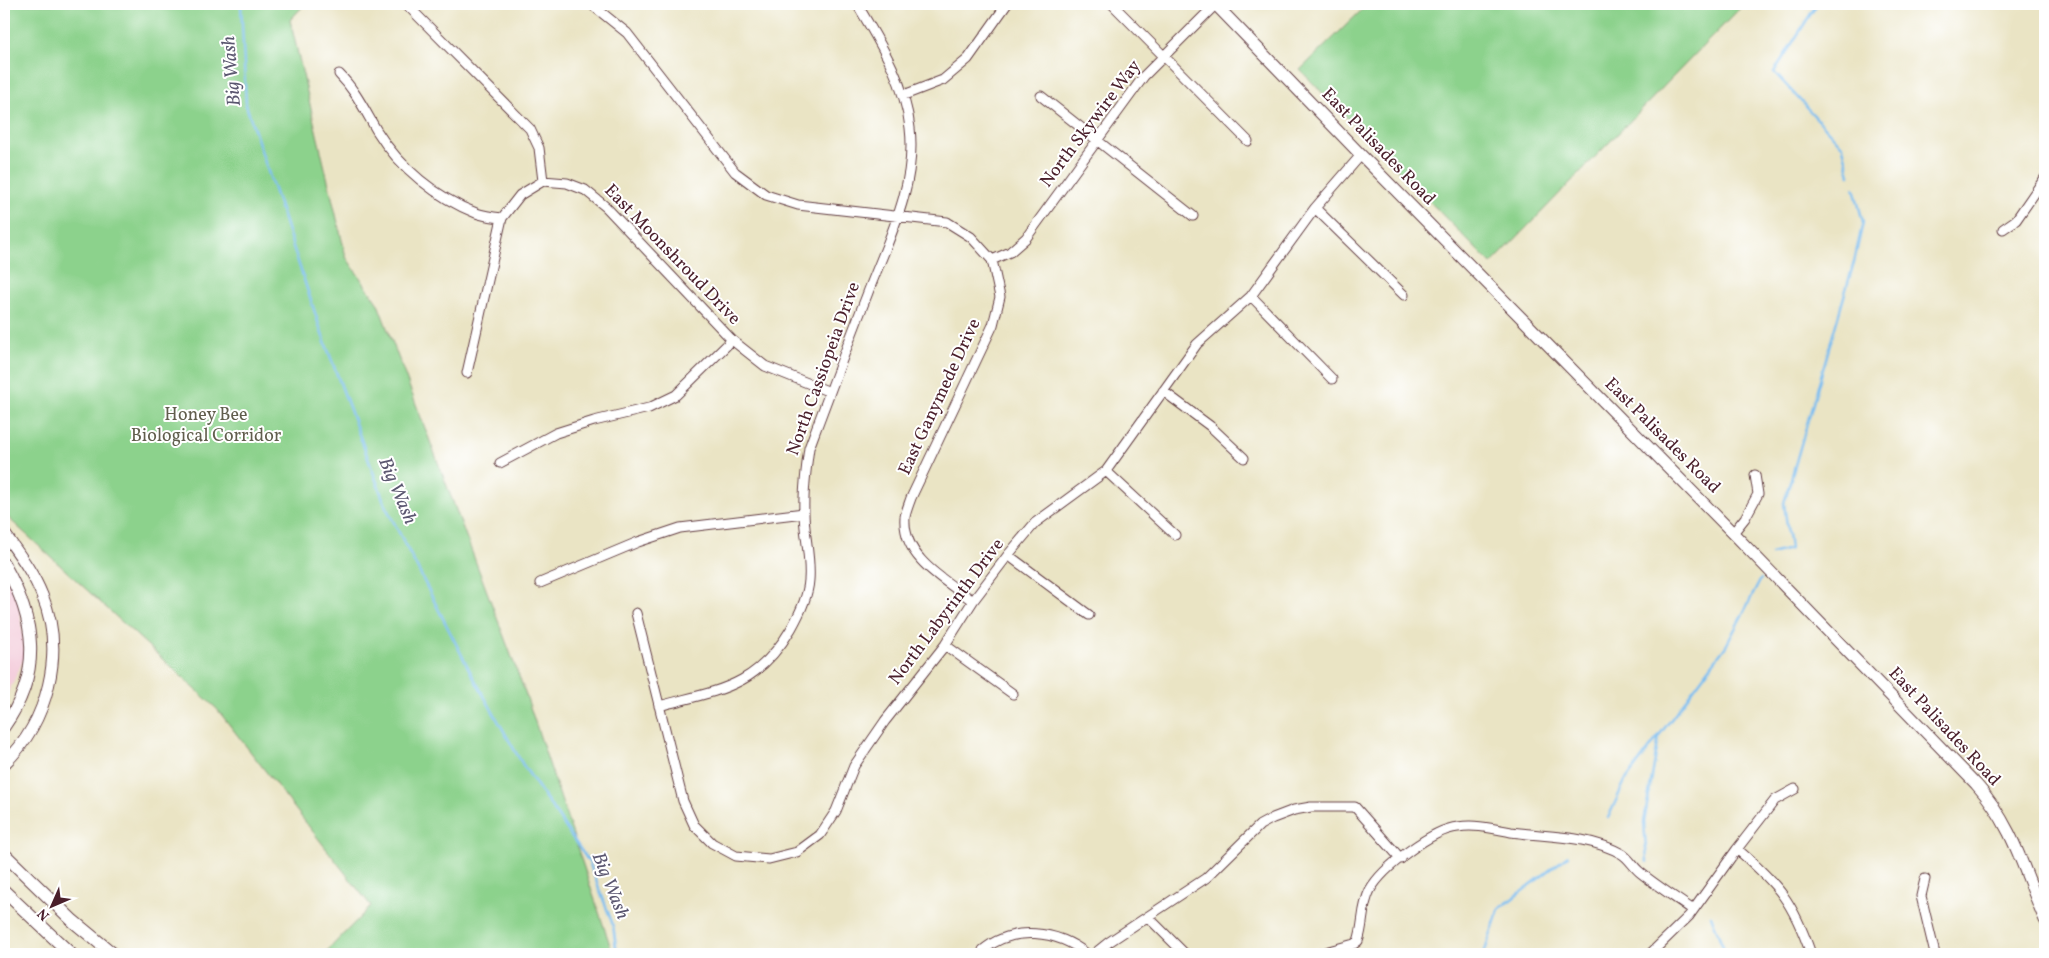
<svg xmlns="http://www.w3.org/2000/svg" width="2049" height="958" viewBox="0 0 2049 958" font-family="Vollkorn,serif">
	<style>
		.built { fill: #f4cfdd }
		.green { fill: #8cd28c; stroke: #6b785c }
		.lines { fill: none; stroke-linecap: round; stroke-linejoin: round }
		.stream { stroke: #7bbef1; stroke-width: 2.5 }
		.street-casing { stroke: #623d42; stroke-width: 11 }
		.secondary-casing { stroke: #623d42; stroke-width: 13 }
		.primary-casing { stroke: #623d42; stroke-width: 14 }
		.street { stroke: #fff; stroke-width: 9 }
		.secondary { stroke: #fff; stroke-width: 11 }
		.primary { stroke: #fff; stroke-width: 12 }
		.labels { text-anchor: middle; dominant-baseline: central; stroke-width: 4; stroke-linejoin: round; paint-order: stroke }
		.street-label { font-size: 18px; fill: #4a1f2b; stroke: #fff }
		.park-label { font-size: 18px; fill: #615e4d; stroke: #fff }
		.water-label { font-size: 19px; font-style: italic; fill: #5b5770; stroke: #fff }
	</style>
	<rect width="100%" height="100%" fill="#fff"/>
	<filter id="ink" filterUnits="userSpaceOnUse"><feTurbulence type="fractalNoise" baseFrequency=".02" numOctaves="2"/><feDisplacementMap in="SourceGraphic" scale="10" xChannelSelector="R" yChannelSelector="G"/><feConvolveMatrix kernelMatrix="1 2 1 2 8 2 1 2 1" color-interpolation-filters="sRGB"/></filter>
	<filter id="wash" filterUnits="userSpaceOnUse"><feTurbulence type="fractalNoise" baseFrequency=".0096" numOctaves="4" result="noise"/><feDisplacementMap in="SourceGraphic" scale="20" xChannelSelector="R" yChannelSelector="G"/><feGaussianBlur stdDeviation="1.12" result="paint"/><feColorMatrix in="noise" values="0 0 0 0 0 0 0 0 0 0 0 0 0 0 0 0 0 1.4 0 .05"/><feComposite in="paint" operator="in"/></filter>
	<g filter="url(#wash)">
		<rect width="100%" height="100%" fill="#eae4c4"/>
		<path class="built" d="M4,572L19,601L25,657L4,701Z"/>
		<path class="green" d="M4,4H305L290,20L346,257L378,304L525,692L613,954H324L371,906L217,709L4,514Z
			M1368,4H1744L1491,264L1300,70Z"/>
		<g class="lines">
			<path class="stream" d="M241,4L246,105L322,334L386,507L471,673L523,765L589,862L613,925L617,954
				M1817,4L1774,72L1843,147L1850,175
				M1771,554L1790,549L1784,503L1854,262L1863,222L1854,188
				M1608,818L1625,781L1726,646L1761,579
				M1647,862L1644,822L1659,737
				M1711,916L1726,954
				M1484,954L1499,909L1568,856"/>
		</g>
	</g>
	<g filter="url(#ink)">
		<g class="lines">
			<defs>
				<path id="street" d="M406,4L530,129L539,148L543,181
					M591,4L627,33L735,172L766,195L798,205L947,222L971,237L992,260L1000,297L993,325L911,498C909,504 906,511 905,517C902,558 945,580 973,601
					M1112,4L1248,141
					M339,74C356,91 365,111 377,131C399,167 437,198 476,213C484,216 493,217 502,218
					M904,95L943,80L968,59L1007,4
					M1041,96L1193,216
					M1315,208L1404,295
					M2003,229L2016,220L2045,178
					M992,260L1010,252L1026,238L1144,76L1216,4
					M1251,296L1332,379
					M467,373L502,218L520,195L543,181L567,183L585,190L606,207L732,340L765,366L830,392
					M1163,391L1210,426L1244,458
					M500,463L556,433L594,421L649,408L676,395L732,340
					M1106,471L1175,535
					M1733,533L1745,518L1758,494L1755,475
					M1008,555L1089,615
					M540,583L638,542L680,528L804,513
					M636,613L683,801L694,825L712,843L736,856L769,859L797,852L820,835L836,811L854,766L885,721L945,645L973,601L1008,555L1035,523L1106,471L1197,344L1251,296L1315,208L1361,155
					M945,645L1013,694
					M659,706C719,690 756,688 791,629C799,615 808,597 809,580C811,557 804,535 804,512C803,490 806,469 809,448C828,397 847,346 867,295C887,242 917,187 910,128C905,82 880,43 857,4
					M1737,849C1779,885 1793,902 1811,954
					M1925,879L1921,896L1935,954
					M1148,917L1185,954
					M983,950C1013,925 1057,930 1087,954
					M1094,954L1109,942L1206,878L1260,825L1273,818L1294,810L1311,807H1355L1401,859
					M1318,954L1354,944L1358,941C1364,925 1361,908 1370,890C1382,868 1433,829 1458,827C1476,824 1494,829 1511,832C1547,837 1589,835 1622,854C1629,858 1634,868 1641,873C1657,886 1676,898 1693,910
					M1650,954L1689,916L1737,849L1775,800L1795,789"/>
				<path id="secondary" d="M1215,4L1361,155L1733,533L1976,784C2013,825 2024,871 2045,920
					M4,533C18,553 33,572 42,595C66,652 48,722 4,764
					M4,564C36,620 43,672 4,727"/>
				<path id="primary" d="M4,854L73,921L113,954
					M4,891L71,954"/>
			</defs>
			<use href="#street" class="street-casing"/>
			<use href="#secondary" class="secondary-casing"/>
			<use href="#primary" class="primary-casing"/>
			<use href="#street" class="street"/>
			<use href="#secondary" class="secondary"/>
			<use href="#primary" class="primary"/>
		</g>
	</g>
	<g class="labels">
		<g class="street-label">
			<text transform="translate(1091 124) rotate(-53)">North Skywire Way</text>
			<text transform="translate(1378 147) rotate(46)">East Palisades Road</text>
			<text transform="translate(672 255) rotate(46)">East Moonshroud Drive</text>
			<text transform="translate(824 369) rotate(-70)">North Cassiopeia Drive</text>
			<text transform="translate(940 397) rotate(-65)">East Ganymede Drive</text>
			<text transform="translate(1662 436) rotate(45)">East Palisades Road</text>
			<text transform="translate(947 612) rotate(-53)">North Labyrinth Drive</text>
			<text transform="translate(1944 727) rotate(47)">East Palisades Road</text>
		</g>
		<g class="park-label">
			<text x="206" y="415">Honey Bee<tspan x="206" dy="21">Biological Corridor</tspan></text>
		</g>
		<g class="water-label">
			<text transform="translate(232 71) rotate(-95)">Big Wash</text>
			<text transform="translate(397 491) rotate(67)">Big Wash</text>
			<text transform="translate(610 886) rotate(68)">Big Wash</text>
		</g>
	</g>
	<rect width="2049" height="958" fill="none" stroke="#fff" stroke-width="20"/>
	<g transform="translate(52 906) rotate(225)" stroke="#ffffff" stroke-width="4" paint-order="stroke">
	<path d="M0-4L9 19L0 12L-9 19Z" fill="#4a1f2b"/>
	<text y="-8" font-size="14" font-weight="bold" text-anchor="middle" fill="#4a1f2b">N</text>
	</g>
</svg>
